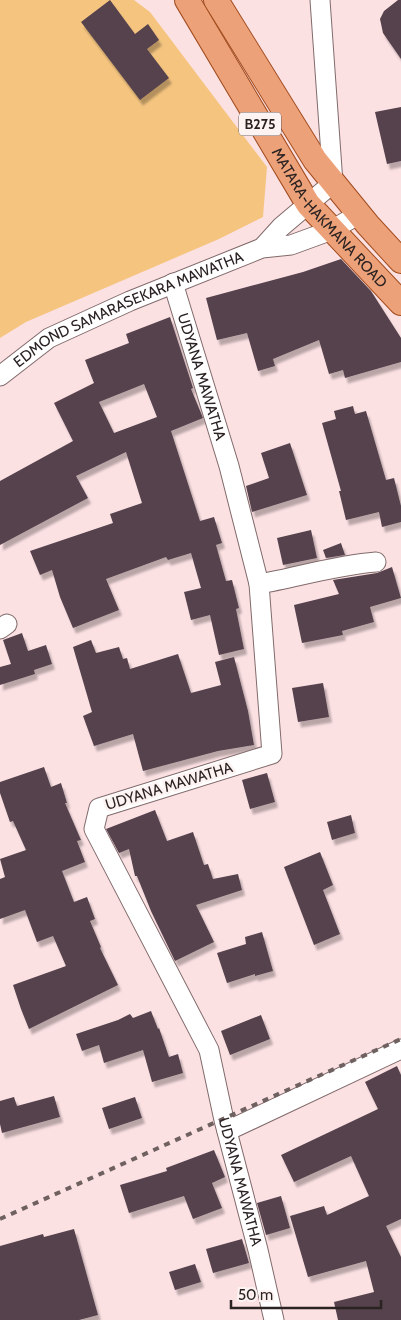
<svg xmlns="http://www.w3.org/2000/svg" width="401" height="1320" viewBox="0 0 401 1320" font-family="Cabin,sans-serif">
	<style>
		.green { fill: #f5c580 }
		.building { fill: #54424d; fill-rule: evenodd; filter: url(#shadow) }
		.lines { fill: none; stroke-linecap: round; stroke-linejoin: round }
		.minor-casing { stroke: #816a6b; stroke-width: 21 }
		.major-casing { stroke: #a14c1f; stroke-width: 26 }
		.minor { stroke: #fff; stroke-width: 19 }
		.major { stroke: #eda178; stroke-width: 24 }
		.rail { stroke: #706161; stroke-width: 4; stroke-dasharray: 6 6; stroke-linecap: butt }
		.labels { text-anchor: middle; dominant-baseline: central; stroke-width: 5; stroke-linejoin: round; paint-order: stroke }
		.shield { fill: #fdf3f3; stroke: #6a6161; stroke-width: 1 }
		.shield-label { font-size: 14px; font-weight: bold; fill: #2b2222 }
		.street-label { font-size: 15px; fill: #2b2222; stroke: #fdf3f3 }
	</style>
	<defs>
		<filter id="shadow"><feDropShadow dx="3" dy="5.5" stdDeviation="1" flood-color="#0004"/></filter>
	</defs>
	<rect width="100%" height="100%" fill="#fce1e3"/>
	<path class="green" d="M0,0H134L150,12L267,167L263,217L219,239L26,322L0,338Z"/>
	<path class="building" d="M110,0L135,34L148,24L159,40L147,49L169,78L140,100L81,22Z
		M398,0H401V59L383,33L380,19L384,11Z
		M401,107V161L387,164L375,112Z
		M341,259L371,291L401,338V362L345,378L343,370L329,374L319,340L273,359L275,366L258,371L247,333L217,340L206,298L303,272Z
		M170,317L193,388L191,389L203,418L171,431L200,521L214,517L222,543L216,545L226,581L232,580L239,608L236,609L244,649L219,655L210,615L191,620L184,592L201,588L191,553L168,560L166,557L106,579L119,610L73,628L60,597L52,570L40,575L30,551L113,523L110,514L142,503L126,452L76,476L88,498L0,545V481L73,441L54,403L94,383L85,360L129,343L126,334ZM144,384L157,417L114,433L99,402Z
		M353,406L355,414L366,411L386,480L394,478L401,506V522L382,527L379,512L346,520L339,491H341L322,423L336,419L334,411Z
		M290,443L307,495L252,512L246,486L269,478L261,453Z
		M311,530L317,558L283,565L277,538Z
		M341,543L345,555L326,558L323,550Z
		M392,567L401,598L370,607L374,622L342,631L343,635L302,643L294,605L339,594L333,580L377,573Z
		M22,633L28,651L46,645L52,664L34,670L35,674L0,685V667L11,664L3,640Z
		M91,640L96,653L119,647L123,659L127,658L130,669L178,654L191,693L221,685L215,662L234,657L248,711L254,745L218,751L143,771L133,734L94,746L83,716L92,712L73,647Z
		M323,683L329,717L298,722L292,688Z
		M44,767L51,787L61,783L67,803H65L81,840L77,841L85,862L62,871L74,902L87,897L95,919L90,921L101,947L100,948L118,985L29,1029L21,1009L13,985L66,966L53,936L37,942L25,910L0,919V879L5,877L0,859L26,850L13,821L10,822L0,793V782Z
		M267,773L275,802L250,809L242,780Z
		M155,810L167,841L193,832L204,865L208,864L213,879L238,874L242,890L196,905L214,942L175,961L151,911L137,876H135L129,849L119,853L106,829Z
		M351,815L355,833L332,840L327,822Z
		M320,852L333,885L323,890L340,934L314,945L284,867Z
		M262,932L273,971L255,976V974L227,983L217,953L246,944L245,937Z
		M151,1011L158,1029L159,1028L169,1057L178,1054L183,1073L152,1082L143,1050L104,1063L99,1045L82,1051L76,1034L118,1020L130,1014L133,1018Z
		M261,1015L270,1039L230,1055L221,1031Z
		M397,1066L401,1075V1219L386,1226L401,1257V1320H338L334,1302L374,1292L366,1261L308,1277L290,1216L324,1206L327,1215L369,1196L351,1156L294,1182L281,1155L378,1109L365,1082Z
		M54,1096L60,1117L2,1133L0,1124V1101L14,1097L17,1106Z
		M135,1097L142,1118L109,1129L102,1108Z
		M214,1150L225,1177L212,1183L222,1208L193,1219L184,1196L129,1213L120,1185L167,1171L166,1168Z
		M281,1196L290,1228L266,1235L257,1203Z
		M74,1229L98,1315L79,1320H0V1246L43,1234L44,1237Z
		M242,1239L249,1263L213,1273L206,1249Z
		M195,1264L201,1282L175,1290L169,1272Z"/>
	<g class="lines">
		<defs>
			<g id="minor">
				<path d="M262,248L281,227L333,183L320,0"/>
				<path id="s1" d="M173,283L229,466L259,584L272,754L99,808L94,829L209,1050L224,1120L258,1250L274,1320"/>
				<path id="s2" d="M0,376L49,338L130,301L262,248L291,245L332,230L359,214"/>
				<path d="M259,584C298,577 337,565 376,562"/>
				<path d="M0,629L7,624"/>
				<path d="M227,1131L401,1049"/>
			</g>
			<g id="major">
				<path id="s3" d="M187,0L308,204L401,303"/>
				<path d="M216,0L315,160L368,225L401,261"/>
			</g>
		</defs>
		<use href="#minor" class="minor-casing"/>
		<use href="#major" class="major-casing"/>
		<use href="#minor" class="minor"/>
		<use href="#major" class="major"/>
		<path class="rail" d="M0,1219L401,1039"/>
	</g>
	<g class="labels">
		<rect class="shield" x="239" y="112.5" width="42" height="23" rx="4"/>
		<g class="shield-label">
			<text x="260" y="124">B275</text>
		</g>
		<g class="street-label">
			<text stroke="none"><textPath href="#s3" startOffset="261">MATARA-HAKMANA ROAD</textPath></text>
			<text stroke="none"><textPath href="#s2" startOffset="146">EDMOND SAMARASEKARA MAWATHA</textPath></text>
			<text stroke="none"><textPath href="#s1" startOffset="98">UDYANA MAWATHA</textPath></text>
			<text transform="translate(169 786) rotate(-17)">UDYANA MAWATHA</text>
			<text stroke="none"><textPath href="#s1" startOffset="1071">UDYANA MAWATHA</textPath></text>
		</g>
	</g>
	<path d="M231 1300v8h150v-8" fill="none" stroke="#2b2222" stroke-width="2.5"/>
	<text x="238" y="1300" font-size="15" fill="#2b2222" stroke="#fdf3f3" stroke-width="4" paint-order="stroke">50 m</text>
</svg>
